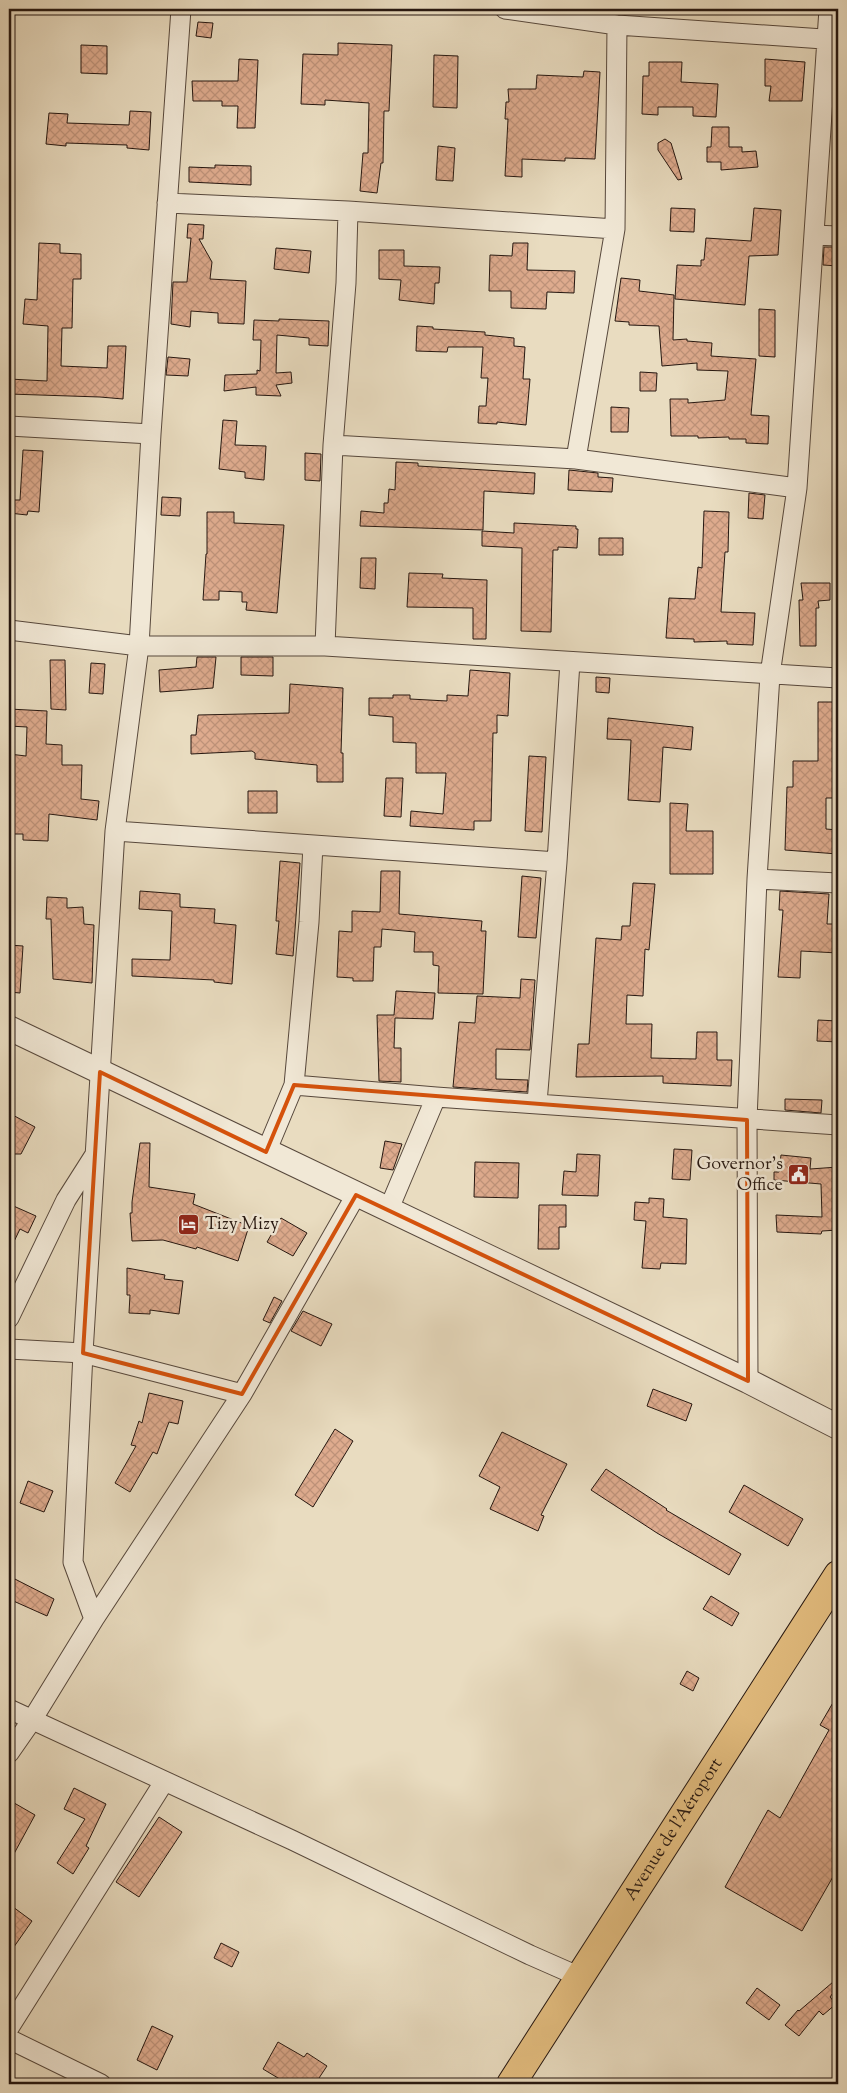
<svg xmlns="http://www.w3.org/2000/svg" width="847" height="2093" viewBox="0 0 847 2093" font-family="'Sorts Mill Goudy',serif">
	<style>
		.building { fill: url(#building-cross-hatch); stroke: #261710 }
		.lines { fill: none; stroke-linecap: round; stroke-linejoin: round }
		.minor-casing { stroke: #57483c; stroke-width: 21 }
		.tertiary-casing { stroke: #57483c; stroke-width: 26 }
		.primary-casing { stroke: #261710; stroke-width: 30 }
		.minor { stroke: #f1e8d6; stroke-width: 19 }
		.tertiary { stroke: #f1e8d6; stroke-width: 24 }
		.primary { stroke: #e4be80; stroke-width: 28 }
		.marked { fill: none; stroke: #d5520c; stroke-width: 4; stroke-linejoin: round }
		.labels { text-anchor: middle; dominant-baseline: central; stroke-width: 5; stroke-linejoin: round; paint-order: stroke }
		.poi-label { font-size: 18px; fill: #261710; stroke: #f1e8d6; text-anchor: end }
		.street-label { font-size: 18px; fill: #261710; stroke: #f1e8d6 }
	</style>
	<defs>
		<pattern id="building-cross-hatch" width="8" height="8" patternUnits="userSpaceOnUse" patternTransform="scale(1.25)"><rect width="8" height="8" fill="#deab8e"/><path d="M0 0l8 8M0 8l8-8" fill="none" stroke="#be9279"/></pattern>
	</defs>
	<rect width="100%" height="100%" fill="#e9dcc0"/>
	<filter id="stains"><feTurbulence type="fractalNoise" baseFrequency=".004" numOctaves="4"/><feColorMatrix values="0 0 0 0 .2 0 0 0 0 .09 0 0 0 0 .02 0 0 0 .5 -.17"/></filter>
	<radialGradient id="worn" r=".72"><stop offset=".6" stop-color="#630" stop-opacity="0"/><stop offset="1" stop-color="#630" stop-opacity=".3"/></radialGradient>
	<path class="building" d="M198,22L213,23L211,38L196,36Z
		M338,43L392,45L389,111H384L383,163H381L377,193L360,191L363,153H368L369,103L325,100V105L301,104L303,54L338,55Z
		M81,45L107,46V74L81,73Z
		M434,55L458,56L457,108L433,107Z
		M239,59L258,60L255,128H237L238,106H222V101H193L192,81H238Z
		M765,59L805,62L802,101H769L771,86H765Z
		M649,62H682L681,82L718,84L716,117L693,116V107H658V115L642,114L643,76H649Z
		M584,71L600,72L595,159L565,158V161L522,159V177L505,176L508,119H505L506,102H509L508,89H536L537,75L583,77Z
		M130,111L151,112L149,150L127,148V145L66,143V146L46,144L49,113L68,114L67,123L129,125Z
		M712,127H729V147H742V152L756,151L758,167L721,170V162H707V147H711Z
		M665,139L671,143L682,179L678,180L658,150V143Z
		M438,146L455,148L453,181L436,180Z
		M215,165L251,166V185L189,182V167L215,168Z
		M671,208L695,209L694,232L670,231Z
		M754,208L781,210L778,255L749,256L745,305L675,299L677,265L701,266V260H704L706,238L751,241Z
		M188,224L204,225L203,239H199L212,262L210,279L246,281L244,324L218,323V313L191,311L190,327L171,324L173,282H187L191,238H187Z
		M39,243L60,244V253L81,254V279H73L72,328H62L61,366L107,368L108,346H126L123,399L100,397L9,394V379L47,381L48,326L23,324L25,299L37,300Z
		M513,243H528L527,270L575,271L574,293L547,292L546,309L511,308V291H489L490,255L512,256Z
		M824,247H838V266L823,265Z
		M276,248L311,251L309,273L274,269Z
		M379,250H404V266L440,267L439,283H435L434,304L399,300L401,280L379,279Z
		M621,278L640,280L639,291L674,295L673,340L687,339V341L712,343L711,356L756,359L751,415L769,416L768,444L746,443V439H729V437L698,438V436H671L670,399H688V403L725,400L728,371L697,370V363L662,366L659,326L629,325V322L615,321Z
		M759,309L775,310V357L759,356Z
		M279,319L329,321L328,346L309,345V338L277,335L276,373L291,372L292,383L276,385L281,396L256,395V387L224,391L225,375L257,374V370L260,371L261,340H253L254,320L279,321Z
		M417,326L433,327V329L485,332V335L514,338V346L525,347L523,379H530L526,425L497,422V424L478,423L479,406H486L488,378H481L483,347H448L447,352L416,351Z
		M168,357L190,359L188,376L166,375Z
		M640,372L657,373L656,391H640Z
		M611,407L629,408L628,432H611Z
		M223,420L237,421L235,445L266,446L264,480L245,478V472L219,469Z
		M23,450L43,451L39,512L28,511L27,515L9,513V500H20Z
		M305,453L321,454L320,481L305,480Z
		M396,462L418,463V466L535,473L534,494L484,491L483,530L360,526L361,511L384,513V503H388L389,489L395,490Z
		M569,470L598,473V477L613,478L612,492L568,490Z
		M749,493L765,495L763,519L748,518Z
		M162,497L181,498L180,516L161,515Z
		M704,511L729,512L728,552H725L721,612L755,613L753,645L727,644V641L694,642V639L666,638L669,598L695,599L698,567L702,568Z
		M207,512H234V523L284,525L277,613L246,610L247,602H242V592L219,591V600H203L206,554H207Z
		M514,523L576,526V529H578L577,548L558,547V550H553L551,632L521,631L522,548L482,546V531L514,533Z
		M599,538H623V555H599Z
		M361,558H376L375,589L360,588Z
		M409,573L443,574L442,578L487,580L486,639H473V608L407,607Z
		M801,583H830V600L818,601L819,608H816V646H800L799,600H803Z
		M197,657H216L213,688L160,692L159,670L196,667Z
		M241,657H273V676L241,675Z
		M50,660H65L66,710L51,709Z
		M91,663L105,664L103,694L89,693Z
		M470,670L510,673L508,716L497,715V733H493L491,821H474V830L410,826L411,811L443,814L446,773H416V743L393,742V717L369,715V698H393V695H410V699L447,701V695L468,696Z
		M596,677L610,678L609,693L596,692Z
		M290,684L343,688L341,753H343V782H317V765L255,759V753L252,751L191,754V735H196L198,715L289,713Z
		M818,702H838V770H835L834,798H826V829L838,830V854L785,850L787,787H793V761H818Z
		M9,709L47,711L46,744L62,745V765H82L81,799L99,801L97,820L49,814L48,841L23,840V834H9V754L26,756L27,727L9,726Z
		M608,718L693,727L691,750L663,747L660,802L628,800L631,740L607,739Z
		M529,756L546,757L542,832L525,831Z
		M386,778H403L401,817L384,816Z
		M248,791H277V813H248Z
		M670,803L688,804L686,831H713V874H670Z
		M280,861L300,863L293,956L276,954L279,921H276Z
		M381,871H400L399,914L482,921L481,931H486L483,994L438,993L439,966L433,965V952H414L415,932L382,929L381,947H374L373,981H353V978L337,977L339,931L352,932V911L380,912Z
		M522,876L541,878L536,938L518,937Z
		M633,883L655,884L649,950L645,949L643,996L627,995L626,1024H652L651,1058L696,1059L697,1032H717V1060H732L731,1086L663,1083V1076L576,1077L578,1044H589L596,938L621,940L622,926H630Z
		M140,891L180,894V907L215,909L214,923L236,925L232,984L214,982V980L132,976V959L170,960L172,911L139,909Z
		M780,891L829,894L827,924H838V953L801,951L800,978L778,977L783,910H779Z
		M47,897L67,898V908L83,907L84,924L94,925L92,983L53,979L51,919H46Z
		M9,945L23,946L20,993L9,992Z
		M521,979L535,980L530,1050L496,1049V1079L528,1080L527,1092L453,1087L459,1022L475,1023L477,996L520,998Z
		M396,991L435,993L433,1019L395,1018L394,1048H401V1082L379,1081L377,1015H394Z
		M818,1020L838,1021V1042L817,1041Z
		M785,1099L822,1100L821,1113L785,1110Z
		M9,1113L35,1127L21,1154H15L9,1150Z
		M385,1141L402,1144L393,1170L380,1168Z
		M140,1143H150L149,1187L195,1194L193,1204L249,1226L238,1261L197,1247L196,1249L163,1240L132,1241L130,1213H132V1202Z
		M674,1149L692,1150L690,1180L672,1179Z
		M577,1154L600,1155L598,1196L562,1195L564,1171L576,1172Z
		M781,1155L811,1158L810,1169L838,1167V1230L822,1231L821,1234L777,1232L776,1215L822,1217L821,1184L774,1180V1172H779Z
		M475,1162L519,1163L518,1198L474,1197Z
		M649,1198L664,1199L663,1217L687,1219L686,1264L661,1263L660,1269L642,1268L646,1221L634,1220L635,1202L649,1203Z
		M9,1204L36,1216L28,1233L20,1229L9,1252Z
		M539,1205H566V1227H559V1249H538Z
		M281,1218L307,1233L293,1256L267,1242Z
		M127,1268L165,1275L164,1279L183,1281L179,1314L150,1310V1314L129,1313L130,1295H127Z
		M274,1297L282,1301L270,1323L263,1320Z
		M303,1311L332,1324L321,1346L291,1331Z
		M653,1389L692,1404L686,1421L647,1406Z
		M149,1393L183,1401L178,1424L169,1422L157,1454L153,1452L130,1492L115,1483L136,1446L131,1445L139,1421L142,1423Z
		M335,1429L353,1441L313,1507L295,1495Z
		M502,1432L567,1464L541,1515L544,1516L538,1531L490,1509L500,1487L479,1476Z
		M606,1469L667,1509L666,1510L741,1554L729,1575L657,1533L591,1490Z
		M28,1481L53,1491L44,1512L20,1503Z
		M744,1485L803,1519L788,1546L729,1512Z
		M9,1576L54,1599L47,1616L9,1599Z
		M711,1596L739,1613L732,1626L703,1609Z
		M687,1671L699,1678L693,1691L680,1684Z
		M838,1694V1868L802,1931L725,1887L768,1810L780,1818L829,1730L820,1725Z
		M74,1788L106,1804L86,1846L89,1848L73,1874L57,1863L85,1819L64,1809Z
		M9,1800L35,1815L9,1863Z
		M159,1817L182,1832L139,1897L116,1882Z
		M9,1904L32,1921L9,1954Z
		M221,1943L239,1952L232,1967L214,1958Z
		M833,1982L838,1986L830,1997L836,2004L823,2015L819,2011L799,2036L785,2025L798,2010L799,2011Z
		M757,1988L780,2005L769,2020L746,2003Z
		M152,2026L173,2036L157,2070L137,2060Z
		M278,2042L304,2057L307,2053L327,2066L315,2084H288L263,2069Z"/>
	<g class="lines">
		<defs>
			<path id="minor" d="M505,9L617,25L838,40
				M167,203L348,211L615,229
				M814,235L838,236
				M9,426L151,434
				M333,445L576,459L797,488
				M576,459L615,229L617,25
				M9,630L139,646H325L838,678
				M325,646L333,445L346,283L348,211
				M115,831L557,862
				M757,879L838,883
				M294,1085L436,1097L838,1125
				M537,1103L557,862L570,662
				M266,1152L294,1085L309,922L313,845
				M388,1211L436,1097
				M9,1318L66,1200L94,1156
				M9,1349L83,1353L242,1394
				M748,1381L747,1120L757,879L770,675L797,488L829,9
				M94,1619L73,1562L83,1353L115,831L139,646L151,434L181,9
				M9,1709L292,1840L530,1955L580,1977
				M9,1753L32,1720L94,1619L242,1394L356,1195
				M9,2028L164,1782
				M9,2039L101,2084"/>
			<path id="tertiary" d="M9,1028L748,1381L838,1427"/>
			<g id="primary">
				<path id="s1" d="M511,2084L838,1575"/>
			</g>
		</defs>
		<use href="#minor" class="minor-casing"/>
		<use href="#tertiary" class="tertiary-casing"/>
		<use href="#primary" class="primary-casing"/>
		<use href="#minor" class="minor"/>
		<use href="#tertiary" class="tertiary"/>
		<use href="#primary" class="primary"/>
	</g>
	<path class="marked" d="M100,1072L266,1152L294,1085L747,1120L748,1381L356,1195L242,1394L83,1353Z"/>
	<defs>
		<symbol id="civic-square" viewBox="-11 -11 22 22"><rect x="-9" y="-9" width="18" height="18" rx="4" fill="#8f2418" stroke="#f1e8d6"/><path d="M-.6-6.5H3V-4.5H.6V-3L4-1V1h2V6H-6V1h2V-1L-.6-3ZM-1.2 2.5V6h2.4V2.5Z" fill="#fff"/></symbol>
		<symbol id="hotel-square" viewBox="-11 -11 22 22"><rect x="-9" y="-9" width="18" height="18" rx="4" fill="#8f2418" stroke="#f1e8d6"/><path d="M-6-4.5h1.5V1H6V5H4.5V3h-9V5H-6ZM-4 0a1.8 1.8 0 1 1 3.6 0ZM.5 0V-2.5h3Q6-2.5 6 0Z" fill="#fff"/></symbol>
	</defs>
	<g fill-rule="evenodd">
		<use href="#civic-square" x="786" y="1162" width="25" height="25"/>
		<use href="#hotel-square" x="176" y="1212" width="25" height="25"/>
	</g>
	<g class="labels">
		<g class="poi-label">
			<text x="783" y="1165">Governor's<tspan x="783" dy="21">Office</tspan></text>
			<text x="205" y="1225" text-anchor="start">Tizy Mizy</text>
		</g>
		<g class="street-label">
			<text stroke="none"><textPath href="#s1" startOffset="302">Avenue de l'Aéroport</textPath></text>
		</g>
	</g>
	<rect width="847" height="2093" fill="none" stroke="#e9dcc0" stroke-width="30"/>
	<rect x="10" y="10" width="827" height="2073" fill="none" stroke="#261710" stroke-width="2.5"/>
	<rect x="15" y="15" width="817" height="2063" fill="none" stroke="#261710"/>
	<rect width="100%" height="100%" filter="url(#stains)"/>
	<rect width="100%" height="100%" fill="url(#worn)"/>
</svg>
